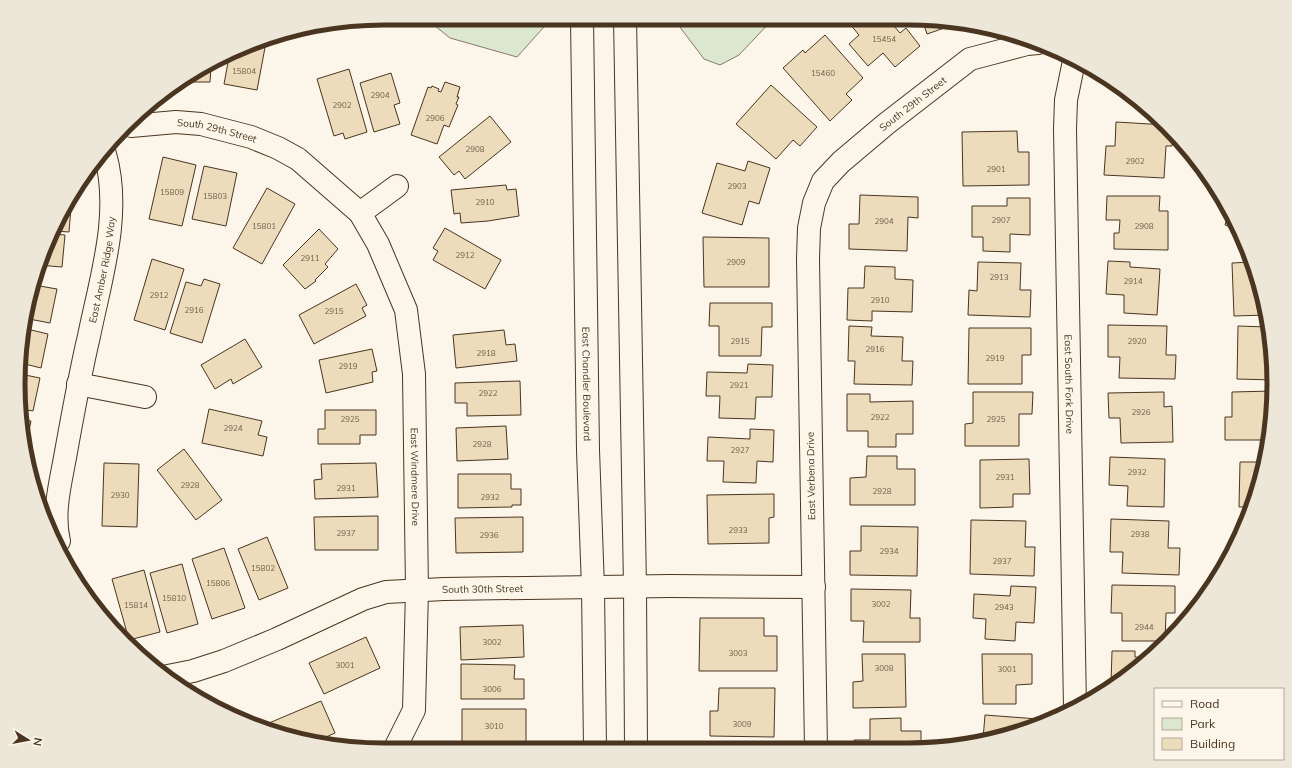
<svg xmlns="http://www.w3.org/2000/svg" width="1292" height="768" viewBox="0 0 1292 768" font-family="Mulish,sans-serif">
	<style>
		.green { fill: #dce7d0; stroke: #887966 }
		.building { fill: #ecdcbc; stroke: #4a3520 }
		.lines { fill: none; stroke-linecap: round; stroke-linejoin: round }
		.minor-casing { stroke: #4a3520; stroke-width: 24 }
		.major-casing { stroke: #4a3520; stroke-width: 24 }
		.minor { stroke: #fbf6e9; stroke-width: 22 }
		.major { stroke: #fbf6e9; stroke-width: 22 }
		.labels { text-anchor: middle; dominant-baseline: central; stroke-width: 3; stroke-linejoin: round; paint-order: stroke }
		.number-label { font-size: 8px; fill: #725f47 }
		.street-label { font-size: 10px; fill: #4a3520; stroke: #fbf6e9 }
		.rim { fill: none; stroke: #4a3520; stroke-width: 5 }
	</style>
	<rect width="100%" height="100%" fill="#fbf6e9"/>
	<path class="green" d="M425,18H552L517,57L450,38Z
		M673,18L773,19L739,55L720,65L704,59Z"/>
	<path class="building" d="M856,19H888L900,33L906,28L920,46L895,67L883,53L868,66L849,44L859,35L850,24Z
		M922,19H932L956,24L927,34Z
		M825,35L863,78L846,94L852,100L830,121L783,68L803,50L805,53Z
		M267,37L257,90L224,84L229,57Z
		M211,67L210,82H184Z
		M349,69L367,132L345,139L343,133L334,136L317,79Z
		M391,73L400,103L394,105L400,124L374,132L360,83Z
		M445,82L460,87L457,97H459L456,104L458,105L449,127L444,125L437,144L411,135L428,87L431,88L432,86L439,89L438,91L441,92Z
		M771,85L817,127L800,146L793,140L776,159L736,124Z
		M490,116L511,142L465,179L459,171L454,175L439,157Z
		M1116,122L1167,125L1173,132L1172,146H1166L1164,178L1104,175L1106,146H1115Z
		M1017,131L1018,152H1029V185L963,186L962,132Z
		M163,157L196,165L182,226L149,219Z
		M748,161L770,168L759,204L749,201L742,225L702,213L717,163L745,171Z
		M204,166L237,173L226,226L192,219Z
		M506,185L507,190L516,189L519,216L488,221L461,223L460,213L454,214L451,190Z
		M267,188L295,204L262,264L233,248Z
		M860,195L918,197V218L908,217L907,251L849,249V224H859Z
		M1107,196H1160L1159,211H1168V250L1114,249V233H1119L1120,220H1106Z
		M1007,198H1030V235L1010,234V252L983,251V237H972V206H1007Z
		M66,208H71L69,232L55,231Z
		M1229,212L1239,230L1225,225Z
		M445,228L501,260L485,289L433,260L438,251L433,248Z
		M319,229L338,249L325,264L328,267L315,280L316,281L305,289L283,265Z
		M53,234L65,235L62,267L38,265Z
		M703,237L769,238V287H704Z
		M152,259L184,269L165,330L134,320Z
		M1108,261L1130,262V267L1160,269L1157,315L1124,313V295L1106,294Z
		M978,262L1021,263L1020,290H1031L1030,317L968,315L969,290L977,291Z
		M1252,262L1267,315L1234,316L1232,263Z
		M865,266L895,267V279L913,280L912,312L872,311V321L847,320L848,288H864Z
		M204,279L220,284L202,343L170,333L186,282L201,286Z
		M356,284L367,305L362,308L366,316L314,344L299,315Z
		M34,285L57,289L50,323L29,319Z
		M710,303H772V327H762L761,356H719V326H709Z
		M1108,325L1167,326L1166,355H1176L1175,379L1119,378L1120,357H1108Z
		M849,326L872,327L871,336L903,337L902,361H913L912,385L854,384L855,361H848Z
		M1238,326L1268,327L1274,380L1237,379Z
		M969,328H1031V355H1022V384H968Z
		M27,329L48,334L41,368L21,363Z
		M504,330L506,345L515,344L517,361L456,368L453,335Z
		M245,339L262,367L233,384L231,379L215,389L201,365Z
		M372,349L377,371L372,372L373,382L326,393L319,360Z
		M748,364L773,365L772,397H756L755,419L719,418L720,396H706L707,372L747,373Z
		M20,374L40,378L33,411L22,409L18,384Z
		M520,381L521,415L467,416V403H455V383Z
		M1273,391L1268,440H1225V417H1232V392Z
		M973,392H1033L1032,414H1019V446H965V424L973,423Z
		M1164,392V407L1172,406L1173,442L1121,443L1120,418H1109L1108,393Z
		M847,394H870V402L913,401V434H896V447H868V431H847Z
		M209,409L262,421L258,435L267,437L263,456L202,443Z
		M325,410H376V435H360V444H318V429H325Z
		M24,420L31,421L27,440Z
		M506,426L508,459L457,461L456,428Z
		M750,429L774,430L773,462L757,461L756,483L723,482L724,461H707L708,437L750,439Z
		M184,449L222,500L196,520L157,470Z
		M867,456H897V469H915V505H850V478L866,477Z
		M1110,457L1165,459L1164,507L1127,506L1128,486L1109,485Z
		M1029,459L1030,494H1013V507L980,508V460Z
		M1240,462H1265L1251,507H1239Z
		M104,463L139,464L137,527L102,526Z
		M376,463L378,497L315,499L314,480L322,479L321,464Z
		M458,474H511V489H521V505H512V507L458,508Z
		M774,494V517L769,518V543L708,544L707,495Z
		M378,516V550H315L314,517Z
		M523,517V552L456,553L455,518Z
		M1111,519L1169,521L1168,548H1180L1179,575L1122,573L1123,552H1110Z
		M971,520L1026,521L1025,547H1035L1034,576L970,574Z
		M1240,521H1247L1240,535Z
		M861,526L918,527L917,576L850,575V551H861Z
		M267,537L288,588L259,600L238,549Z
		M224,548L245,608L212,619L192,559Z
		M182,564L198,624L167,633L150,573Z
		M144,570L160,632L129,640L112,579Z
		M1112,585L1175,586V613H1166L1165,641H1122V613H1111Z
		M1011,586L1036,587L1034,623L1016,622L1015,641L985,639L986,619L973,618L974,594L1010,596Z
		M851,589L911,590L910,618H920V642H863L864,621H851Z
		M700,618H764V636H777V671H699Z
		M523,625L524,657L461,660L460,627Z
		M366,637L380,668L324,694L309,663Z
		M1112,651H1135V657L1151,658L1116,683H1111Z
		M862,654H905L906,707L853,708V682L863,681Z
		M982,654H1032V684L1016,685V704H983Z
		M461,664L515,665L514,679H524V699H461Z
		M719,688H775L774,737L710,736V711H718Z
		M321,701L335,733L317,741L264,729L262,726Z
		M462,709H526V743H462Z
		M985,715L1038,719L1037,725L1025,731L983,739Z
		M901,718V731H921V749H854V740H870V719Z"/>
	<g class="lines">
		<defs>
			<g id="minor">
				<path id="s1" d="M1074,61L1066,100L1065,129L1075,708"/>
				<path id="s2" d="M131,126L176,122L201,124L251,137L278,148L298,159L360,213L378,244L406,310L414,374L417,590L414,710L396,746"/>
				<path d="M360,213L397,186"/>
				<path d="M78,384L145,397"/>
				<path id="s3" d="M59,541C52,512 61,481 66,452C73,413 80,374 89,336C101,277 122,213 105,154"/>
				<path id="s4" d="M168,676L193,671L224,661L277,639L363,599L386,592L444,589L670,586L814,587"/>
				<path id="s5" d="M816,749L808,259L809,228L814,203L823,181L841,162L886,124L970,59L1027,44L1038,43"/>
			</g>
			<g id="major">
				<path id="s6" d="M582,18L588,450L593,588L595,749"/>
				<path d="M625,18L635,587L636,749"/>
			</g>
		</defs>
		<use href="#minor" class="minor-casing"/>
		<use href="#major" class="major-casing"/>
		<use href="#minor" class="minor"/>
		<use href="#major" class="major"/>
	</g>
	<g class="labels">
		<g class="number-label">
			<text x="884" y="39">15454</text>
			<text x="244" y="71">15804</text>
			<text x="823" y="73">15460</text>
			<text x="380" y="95">2904</text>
			<text x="342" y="105">2902</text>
			<text x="435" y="118">2906</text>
			<text x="475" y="149">2908</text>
			<text x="1135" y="161">2902</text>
			<text x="996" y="169">2901</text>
			<text x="737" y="186">2903</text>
			<text x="172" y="192">15809</text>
			<text x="215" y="196">15803</text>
			<text x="485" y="202">2910</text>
			<text x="1001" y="220">2907</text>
			<text x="884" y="221">2904</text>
			<text x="264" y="226">15801</text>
			<text x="1144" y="226">2908</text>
			<text x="465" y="255">2912</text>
			<text x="310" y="258">2911</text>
			<text x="736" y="262">2909</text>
			<text x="999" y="277">2913</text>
			<text x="1133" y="281">2914</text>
			<text x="159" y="295">2912</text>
			<text x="880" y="300">2910</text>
			<text x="194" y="310">2916</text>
			<text x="334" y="311">2915</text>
			<text x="740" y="341">2915</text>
			<text x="1137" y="341">2920</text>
			<text x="875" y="349">2916</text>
			<text x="486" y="353">2918</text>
			<text x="995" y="358">2919</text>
			<text x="348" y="366">2919</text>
			<text x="739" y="385">2921</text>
			<text x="488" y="393">2922</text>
			<text x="1141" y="412">2926</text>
			<text x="880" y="417">2922</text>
			<text x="350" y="419">2925</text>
			<text x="996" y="419">2925</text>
			<text x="233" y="428">2924</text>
			<text x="482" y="444">2928</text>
			<text x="740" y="450">2927</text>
			<text x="1137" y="472">2932</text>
			<text x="1005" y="477">2931</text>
			<text x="190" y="485">2928</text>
			<text x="346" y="488">2931</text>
			<text x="882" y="491">2928</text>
			<text x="120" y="495">2930</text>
			<text x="490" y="497">2932</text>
			<text x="738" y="530">2933</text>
			<text x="346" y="533">2937</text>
			<text x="1140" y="534">2938</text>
			<text x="489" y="535">2936</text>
			<text x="889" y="551">2934</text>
			<text x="1002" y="561">2937</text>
			<text x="263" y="568">15802</text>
			<text x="218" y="583">15806</text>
			<text x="174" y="598">15810</text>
			<text x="881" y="604">3002</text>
			<text x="136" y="605">15814</text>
			<text x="1004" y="607">2943</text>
			<text x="1144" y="627">2944</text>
			<text x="492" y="642">3002</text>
			<text x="738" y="653">3003</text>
			<text x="345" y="665">3001</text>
			<text x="884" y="668">3008</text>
			<text x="1007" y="669">3001</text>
			<text x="492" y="689">3006</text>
			<text x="742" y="724">3009</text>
			<text x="494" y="726">3010</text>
		</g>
		<g class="street-label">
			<text stroke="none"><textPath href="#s5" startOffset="689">South 29th Street</textPath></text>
			<text stroke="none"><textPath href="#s2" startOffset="87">South 29th Street</textPath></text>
			<text stroke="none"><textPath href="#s3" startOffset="276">East Amber Ridge Way</textPath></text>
			<text stroke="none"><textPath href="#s6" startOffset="366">East Chandler Boulevard</textPath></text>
			<text stroke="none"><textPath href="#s1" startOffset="324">East South Fork Drive</textPath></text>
			<text stroke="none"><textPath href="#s2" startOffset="531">East Windmere Drive</textPath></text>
			<text transform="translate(811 476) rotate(-91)">East Verbena Drive</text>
			<text stroke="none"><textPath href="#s4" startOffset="331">South 30th Street</textPath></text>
		</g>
	</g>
	<path d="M0 0H1292V768H0ZM384 25H908A359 359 0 0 1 1267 384V384A359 359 0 0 1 908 743H384A359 359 0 0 1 25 384V384A359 359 0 0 1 384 25Z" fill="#ede7d9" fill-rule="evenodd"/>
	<path class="rim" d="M384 25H908A359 359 0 0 1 1267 384V384A359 359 0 0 1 908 743H384A359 359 0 0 1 25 384V384A359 359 0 0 1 384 25Z"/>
	<rect x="1154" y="688" width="130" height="72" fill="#fbf6e9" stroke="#b4a999"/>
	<rect x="1162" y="701" width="20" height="6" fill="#fbf6e9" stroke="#b4a999"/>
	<text x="1190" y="708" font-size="12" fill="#4a3520">Road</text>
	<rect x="1162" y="718" width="20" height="12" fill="#dce7d0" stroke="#b4a999"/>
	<text x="1190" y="728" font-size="12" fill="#4a3520">Park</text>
	<rect x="1162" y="738" width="20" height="12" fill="#ecdcbc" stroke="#b4a999"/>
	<text x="1190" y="748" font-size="12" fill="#4a3520">Building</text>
	<g transform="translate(28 740) rotate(101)" stroke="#fbf6e9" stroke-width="3" paint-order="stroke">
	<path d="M0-3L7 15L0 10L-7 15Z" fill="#4a3520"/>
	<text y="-6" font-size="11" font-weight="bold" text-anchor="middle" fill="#4a3520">N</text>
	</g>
</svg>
